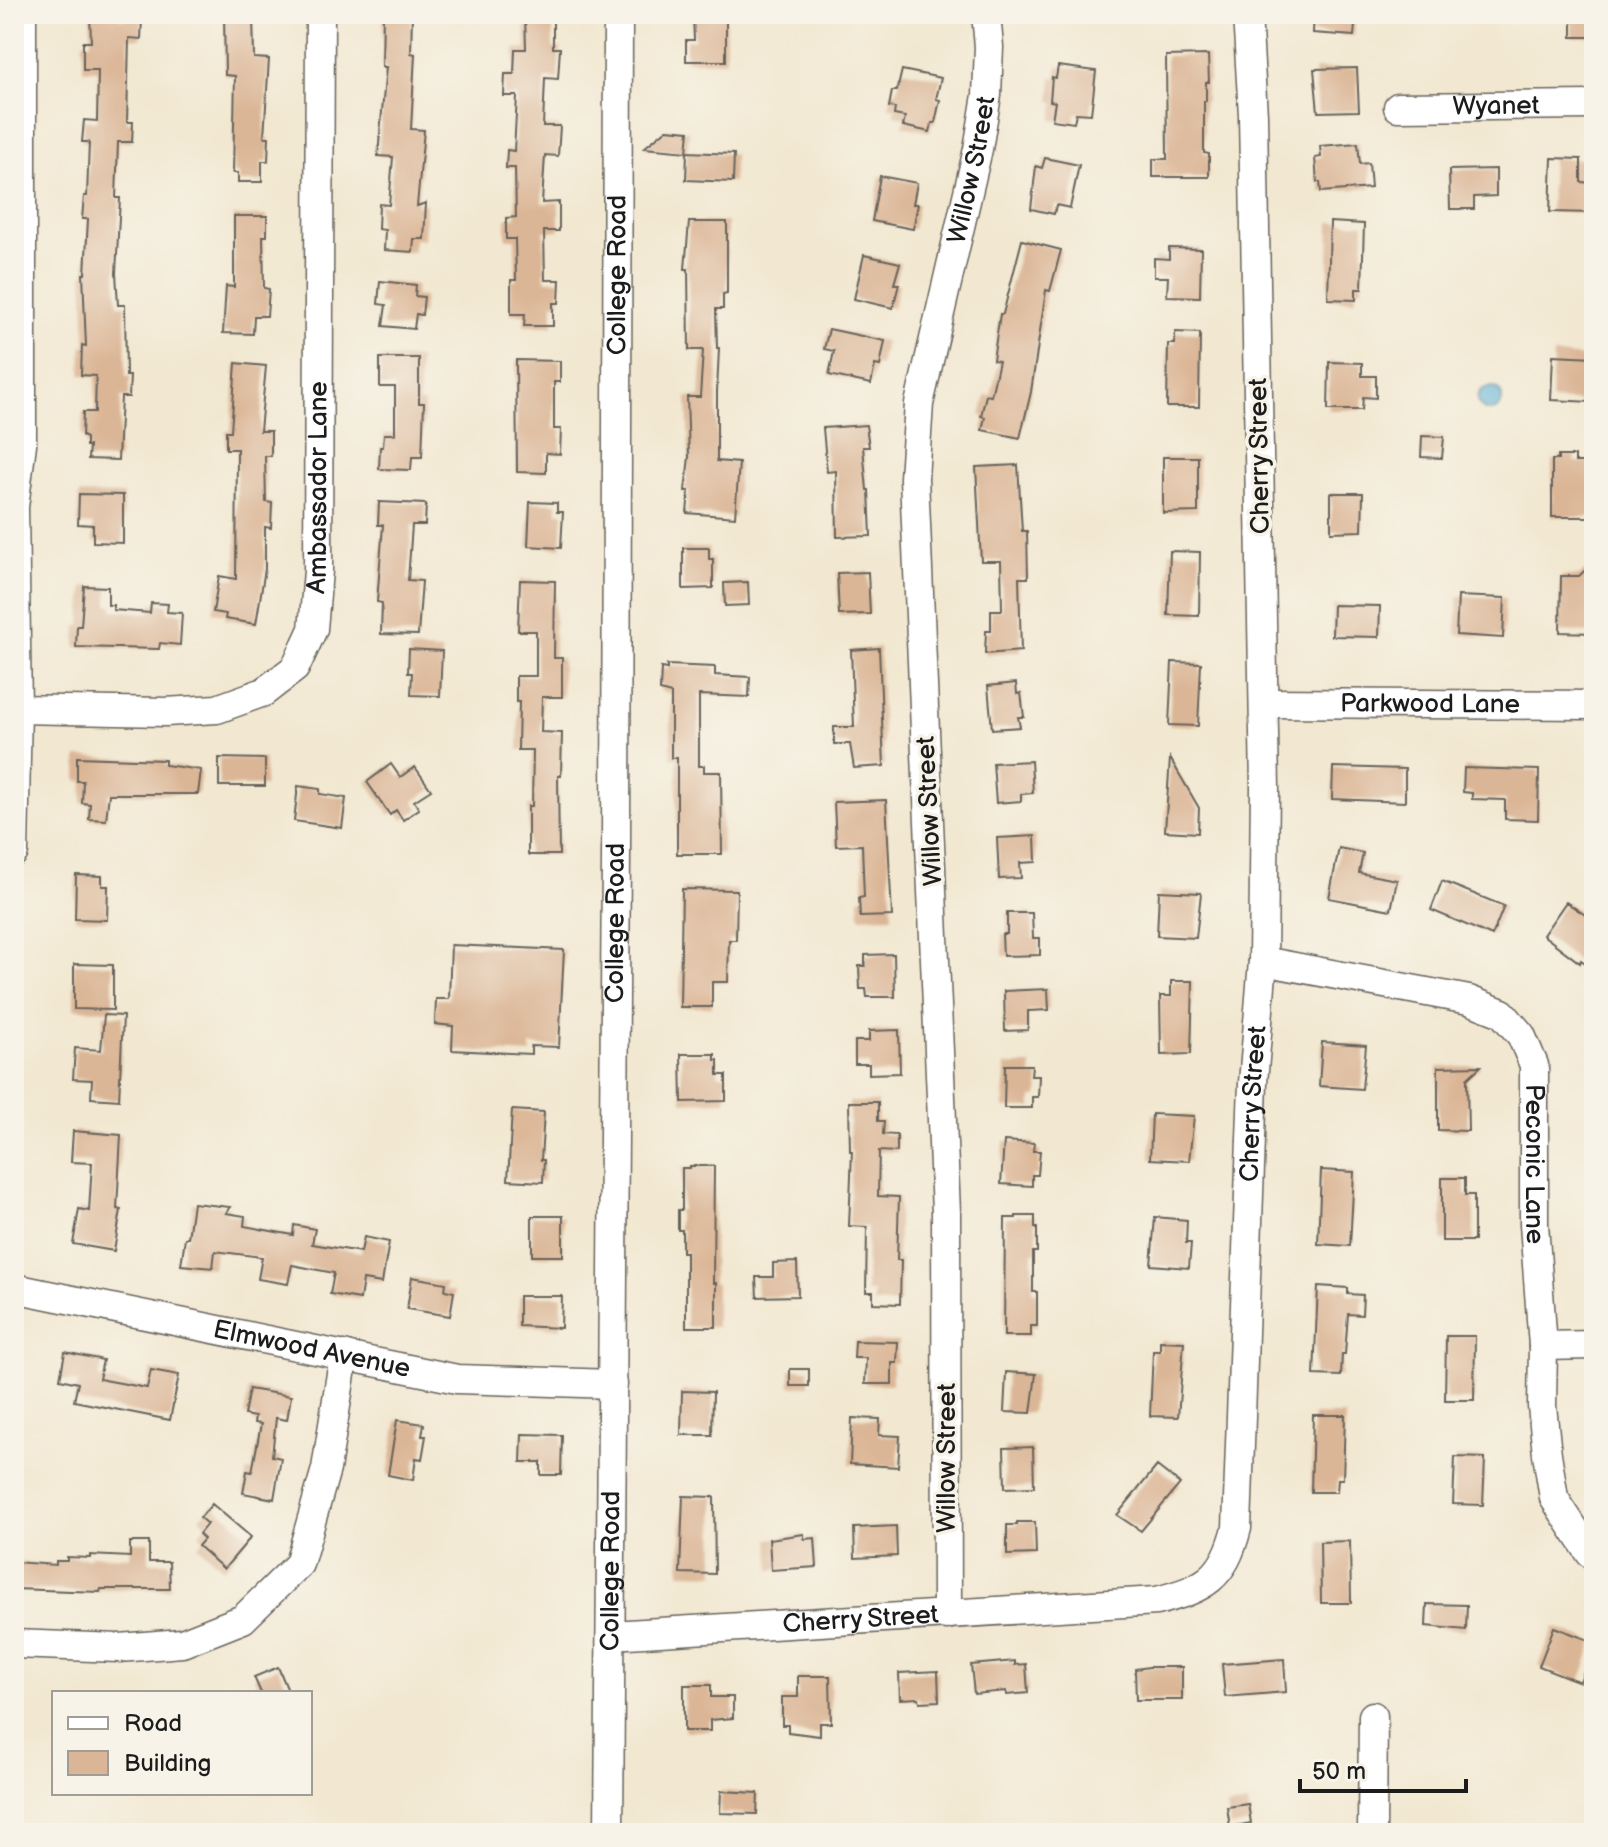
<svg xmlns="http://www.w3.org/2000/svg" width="1608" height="1847" viewBox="0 0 1608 1847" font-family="'Balsamiq Sans',sans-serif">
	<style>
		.water { fill: #5ab0d7; stroke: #3b667a; stroke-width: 2 }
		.building { fill: #dbb696 }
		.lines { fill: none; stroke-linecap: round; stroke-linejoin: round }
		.minor-casing { stroke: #67635b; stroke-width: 31 }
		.minor { stroke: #fff; stroke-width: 28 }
		.labels { text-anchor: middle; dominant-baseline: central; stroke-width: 7; stroke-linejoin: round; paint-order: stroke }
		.street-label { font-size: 26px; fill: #1c1c1c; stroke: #f7f3e8 }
	</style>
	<rect width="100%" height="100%" fill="#f7f3e8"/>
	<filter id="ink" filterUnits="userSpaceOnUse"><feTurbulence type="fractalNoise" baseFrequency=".0125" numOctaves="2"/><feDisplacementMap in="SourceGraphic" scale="16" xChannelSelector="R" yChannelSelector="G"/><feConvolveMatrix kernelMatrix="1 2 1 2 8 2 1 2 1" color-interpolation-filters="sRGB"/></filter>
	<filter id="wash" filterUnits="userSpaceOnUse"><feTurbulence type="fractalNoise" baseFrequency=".006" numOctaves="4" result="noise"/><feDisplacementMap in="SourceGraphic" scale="32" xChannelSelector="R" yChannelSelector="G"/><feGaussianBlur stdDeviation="1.8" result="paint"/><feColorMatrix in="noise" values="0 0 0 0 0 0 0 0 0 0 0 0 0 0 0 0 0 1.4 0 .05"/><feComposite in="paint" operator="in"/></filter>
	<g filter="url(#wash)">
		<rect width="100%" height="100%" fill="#f2e8d1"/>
		<path class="water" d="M1478 399a12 12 0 1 1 24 0a12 12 0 1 1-24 0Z"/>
		<g id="blocks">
			<path class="building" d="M90,14H120V19L142,18L141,39L129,38L127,122H133L132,142H118L116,198H120L116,273L118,305H125L126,376H130L129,397H121L118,460L88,459L89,446H86V438L82,436L83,412H95L96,376L81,375L82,345L86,346L83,274H85L88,219H82L84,196H87L89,142H82L84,120L97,121L98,70H83V42H91Z
				M224,14H253L254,58L269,59L264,137H269L268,161H262V182H238V173H233L235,76L225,75Z
				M383,14H412L411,53L415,54L411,129L424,130L417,206L426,203L424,239H414L413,252L384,250L385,230L378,229L379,204L389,205L393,157L378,156L386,67H382Z
				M525,14H553V48H560L558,79L545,78L543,126H560L558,156L545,155L542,203L559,202V231H544L545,280H560L559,303H553V326H524L525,314H511V280H516L515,239H506V218L516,217L515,168H506L507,150L514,151L517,96H504L505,74H514L515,49H526Z
				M693,14H726V61H686V40H694Z
				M1314,14H1356L1354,36L1313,33Z
				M1572,14H1594V37H1572Z
				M1208,55L1209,82H1206V101H1204V153L1209,154V177H1153V159H1167L1166,56Z
				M1058,66L1096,71L1091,114L1076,113L1074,123L1052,120L1055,102L1050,101L1052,77L1056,78Z
				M1357,68L1359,111L1318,112L1314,69Z
				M902,70L941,78L936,99L940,100L935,123H932L930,132L903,126L905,117L894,115L895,108L889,107L892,91H897Z
				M667,129L689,131L687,152L644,148Z
				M1358,143L1360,164L1369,163L1371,188L1321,192L1320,182H1317L1315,158L1321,157L1320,146Z
				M687,152L734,154L733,182L686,180Z
				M1045,158L1079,165L1070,208L1056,205L1054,214L1031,209L1036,166L1042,168Z
				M1552,158L1581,159V182L1594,183V213L1550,212Z
				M1496,169V196L1474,197V209H1450L1449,170Z
				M880,176L917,183L913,204H918L913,229L872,221Z
				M234,216H267V236H263L264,288L269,289L267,316H254L253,334L223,333L226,286L234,287Z
				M689,222H727V293L723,294V309H716L717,348H719L717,392V461L739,463L735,517L687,513L689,491H685L689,457L687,397H700L703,350H689L688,269H685Z
				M1330,222L1364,224L1362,289H1356V300L1328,299Z
				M1022,240L1061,250L1050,291L1046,290L1031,392L1020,438L982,430L985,417L981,416L986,395L991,396L999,361L993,360L1000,314H1003Z
				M1169,248L1201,249L1200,297L1167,296L1168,277H1154V258L1169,259Z
				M864,255L900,263L894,284H899L893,308L854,299Z
				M380,281L416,285L415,296L424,297L422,315L416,314L414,329L383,326L386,305L378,304Z
				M829,329L885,341L880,366L875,365L871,384L829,375L834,351L824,349Z
				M1175,332L1200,333L1199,407H1167L1168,344H1175Z
				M1553,355L1594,357L1592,402L1551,400Z
				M380,358H419V403H424L422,457H412L411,470L379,469L380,447H383L384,434H395V387H380Z
				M516,360L560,361V382H554V429H561L560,454L546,453V473L517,472Z
				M1329,362L1362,363V376H1376V398L1363,397L1362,410H1328Z
				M236,363L266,366L260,431H271V456H265L266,502L272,503L271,528L265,527V569L256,624L225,619L226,614L213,612L219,576L236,579L237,449H226V431H231Z
				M866,425L869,447H863L867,490H869L871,536L837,537L836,471L827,472L823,428Z
				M1422,436L1444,437L1442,458L1421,457Z
				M1558,456H1575V462H1592V473H1594L1592,517H1552V460H1558Z
				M1163,457H1198V512L1163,513Z
				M1018,465L1022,531H1027L1028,578H1019L1021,651L985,654L986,631H991V610H1002L1001,561H981L976,467Z
				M1331,493H1363L1362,531L1331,532Z
				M79,494L123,495V543L93,542V525L78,524Z
				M379,502L426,504L425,525H412L408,580L422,581L418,635L381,634L382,603L377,602L383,525H378Z
				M530,502L557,503V512H563L561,548L528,546Z
				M683,548H709V559H713V588L683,589Z
				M1170,551L1200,552L1199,616L1168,615Z
				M1594,562V633L1560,632L1561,576H1579Z
				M868,572L870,614L839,615L837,573Z
				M520,580L555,581L554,658H562V697H542L541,732L562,733L561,776H558L559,855H528V806H532L533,750H518L519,702H516V676H536V631H518Z
				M748,582L749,605L725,606L724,583Z
				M84,586L108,587V605H113V610L150,613L151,603L168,604L167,612L182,613L180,645L160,643L159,649L76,647L77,626H81Z
				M1458,596L1505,598L1503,638L1456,635Z
				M1333,605L1380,606L1379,637L1332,636Z
				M879,648L884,766L854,768L850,744H834V727H854L851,650Z
				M409,649L442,651L440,696L411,695L412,673H408Z
				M1172,662L1201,663L1198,726L1169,725Z
				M667,665L715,667V675L750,677L749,697L699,695V766H704V772H721L722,854H677V758H671V694L660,691L661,668L667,669Z
				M1016,683L1017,694L1021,693L1024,717H1018L1020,727L992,729L988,686Z
				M77,757L165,760V765L201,770L198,794H109L106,820L89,819L90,804L82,803L83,781H77Z
				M219,758L265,759V786H219Z
				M1170,758L1199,808L1198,833L1165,831Z
				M1031,761L1033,793L1021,794V801L996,803L993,763Z
				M391,764L400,777L415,767L431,790L414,801L419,809L403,820L396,810L390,815L367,782Z
				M1333,767L1405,769V802L1332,799Z
				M1464,768L1539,770L1538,820L1505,819V800L1472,799V793L1463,792Z
				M298,786L320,789V794L346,798L342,828L294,821Z
				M886,800L892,916L860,917L859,898L864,897L862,845L836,846L834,802Z
				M1035,836L1036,862L1020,863L1021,878L999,879L997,838Z
				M1339,848L1363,853L1359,873L1397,880L1391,910L1329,898Z
				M76,875L102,876V886H108L107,920L75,919Z
				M1442,881L1504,906L1492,936L1431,910Z
				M682,889L737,890L736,940H729L728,982H712V1007H680Z
				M1159,891L1201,893L1196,938L1157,936Z
				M1566,902L1594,921V969L1581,960L1580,963L1543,935Z
				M1007,913H1032L1033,938H1040V955L1003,956L1002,934H1007Z
				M451,945L564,950L559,1047L531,1046V1054L452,1050L453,1026L435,1024L436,999H449Z
				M894,954L895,997H867L866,989H860L859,966H865V955Z
				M74,964L113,965V1010L74,1009Z
				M1171,981H1193L1191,1054L1161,1055L1160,996H1171Z
				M1048,989L1049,1010L1028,1011V1030L1005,1031L1004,991Z
				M104,1015L123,1016L119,1100L91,1098L92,1080L73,1079L75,1048L101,1050Z
				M899,1030L900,1073L869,1074V1064H855V1041H869V1031Z
				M1322,1042L1366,1045L1362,1089L1319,1086Z
				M681,1054H715V1060H718V1075H726V1101L682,1102Z
				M1005,1065H1032L1031,1076H1039L1038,1097H1032V1108H1004Z
				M1481,1066L1467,1079L1468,1131L1438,1130V1067Z
				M849,1102H878V1121H884L883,1134L897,1135V1152L879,1151L878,1196L899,1197L897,1260H901L900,1304L873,1303V1292H866L867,1227L849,1226L852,1151H850Z
				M512,1110L544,1112L541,1160H544L543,1182L508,1180Z
				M1152,1114L1194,1116L1189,1161L1150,1159Z
				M73,1131L121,1135L117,1209L121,1210L114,1251L73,1244L79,1209L89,1211L92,1163L71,1162Z
				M1004,1141L1034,1143L1033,1151H1040L1038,1175H1032V1186L1001,1184Z
				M690,1166H714L713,1283H716V1327H686V1252H682V1230H678V1210H682V1168H690Z
				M1321,1170L1354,1172L1350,1246L1318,1244Z
				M1442,1178H1465V1195H1474V1241H1442Z
				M193,1203L230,1207L226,1213L245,1216L244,1226L293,1235L294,1225L315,1229L312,1244L361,1252L364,1237L389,1242L382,1283L363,1280L360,1299L330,1294L334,1273L292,1265L288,1284L258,1279L262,1257L215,1251L213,1268L181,1265L185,1238H188Z
				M532,1216H563V1256H532Z
				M1016,1216H1035V1228H1037V1252H1033V1292H1037V1326H1031V1336H1004L1005,1218H1016Z
				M1155,1217L1187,1220L1186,1243H1191L1189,1268L1151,1265Z
				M797,1262L798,1296L757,1297L756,1277H773V1263Z
				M412,1277L446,1283L445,1290L454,1292L450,1316L407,1309Z
				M1318,1286L1348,1288V1294L1363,1295L1362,1315L1348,1314L1345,1354H1342L1341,1376L1314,1375Z
				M519,1296H562L561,1328L519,1326Z
				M1446,1336H1475L1474,1400H1445Z
				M855,1341L898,1342L897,1363H892V1384H865L866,1358H854Z
				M1160,1341L1184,1342L1178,1417L1150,1416L1153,1351H1160Z
				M65,1352L103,1360L99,1379L147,1388L151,1370L179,1375L170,1420L74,1401L78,1383L60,1379Z
				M790,1369H809V1386H790Z
				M1006,1372L1036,1374L1031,1413L1004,1412Z
				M249,1389L291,1396L287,1420L276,1418L272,1456L281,1458L274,1499L243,1493L247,1471L252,1472L261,1424L254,1423L255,1417L244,1415Z
				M682,1391L713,1392L712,1435H681Z
				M1313,1415H1345L1343,1479H1338L1337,1492H1311Z
				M852,1418L880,1419L879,1435L900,1436L898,1467L850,1464Z
				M397,1420L424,1424L422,1436H426L422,1459L416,1458L413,1480L388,1475Z
				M522,1434L562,1435L561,1475H541V1462H521Z
				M1033,1447L1034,1487L1005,1488L1004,1448Z
				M1455,1457L1485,1458L1483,1505L1453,1504Z
				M1157,1466L1180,1484L1141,1531L1117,1515Z
				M683,1496L714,1497L715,1574L680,1573Z
				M212,1504L251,1537L224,1569L198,1546L204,1539L199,1534L207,1524L200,1518Z
				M1017,1522H1035L1036,1554L1007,1555V1525H1017Z
				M896,1526L897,1556L855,1558L854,1528Z
				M804,1534V1539L815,1538L817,1567L771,1570L769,1539Z
				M1350,1541L1351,1603H1321L1320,1542Z
				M130,1542H149V1562H169L170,1589H101L100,1592L14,1589V1562L56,1565V1561H67V1557L90,1558V1555L130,1557Z
				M1427,1604L1467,1605L1466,1630L1426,1626Z
				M1554,1627L1594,1642L1580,1682L1539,1666Z
				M1284,1659L1286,1692L1225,1697L1222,1664Z
				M1015,1661V1665L1026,1664L1028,1693L1007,1695L1006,1691L974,1694L971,1665Z
				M278,1667L289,1693H261L254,1677Z
				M1149,1667H1182V1700H1136L1135,1669Z
				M938,1671L939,1701L920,1702L919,1698L900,1699L899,1673Z
				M798,1676H830L831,1723H820V1736L788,1732V1725H782V1697H798Z
				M684,1685H711V1697H733V1718L710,1720V1731H684Z
				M721,1791L758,1793L757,1814L720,1813Z
				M1248,1804L1251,1823L1230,1827L1227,1807Z"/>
		</g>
	</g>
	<g filter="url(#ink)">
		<use href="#blocks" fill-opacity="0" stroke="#67635b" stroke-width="2"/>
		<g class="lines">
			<defs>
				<g id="minor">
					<path id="s1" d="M1398,107L1594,105"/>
					<path id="s2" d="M1266,703L1594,705"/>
					<path id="s3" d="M17,709L165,712L217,709L264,692L295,668L313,629L318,571L320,14"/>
					<path d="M14,852L17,709L14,507L22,444V14"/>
					<path id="s4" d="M1263,961L1469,1000L1502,1013L1521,1035L1534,1065V1224L1543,1346L1542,1406L1547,1454L1554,1498L1590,1553L1594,1554"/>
					<path id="s5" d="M14,1288L457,1379L613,1384"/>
					<path d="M1543,1346L1594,1345"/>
					<path id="s6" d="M947,1615L946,1212L914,478L919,404L978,149L987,95L989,47L986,14"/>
					<path id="s7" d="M611,1635L1157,1601C1205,1588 1224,1579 1237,1528L1253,1083L1263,961L1265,788L1253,115L1247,14"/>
					<path d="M14,1644L119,1648L182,1643L243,1619L299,1564L326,1469L344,1355"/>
					<path id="s8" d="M609,1833L616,855L618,14"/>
					<path d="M1372,1833L1373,1716"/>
				</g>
			</defs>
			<use href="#minor" class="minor-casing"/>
			<use href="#minor" class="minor"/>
		</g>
	</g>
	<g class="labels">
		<g class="street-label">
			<text stroke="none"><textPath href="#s1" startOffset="98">Wyanet</textPath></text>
			<text stroke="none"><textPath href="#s6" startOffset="1452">Willow Street</textPath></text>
			<text stroke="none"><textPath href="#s8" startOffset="1558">College Road</textPath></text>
			<text transform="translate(1260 456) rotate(-91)">Cherry Street</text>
			<text stroke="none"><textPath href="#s3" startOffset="474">Ambassador Lane</textPath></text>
			<text stroke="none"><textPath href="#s2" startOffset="164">Parkwood Lane</textPath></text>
			<text transform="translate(930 811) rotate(-93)">Willow Street</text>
			<text stroke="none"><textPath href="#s8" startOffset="910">College Road</textPath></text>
			<text stroke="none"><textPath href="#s7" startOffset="1088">Cherry Street</textPath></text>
			<text stroke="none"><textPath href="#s4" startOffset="406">Peconic Lane</textPath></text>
			<text stroke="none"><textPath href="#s5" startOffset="304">Elmwood Avenue</textPath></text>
			<text transform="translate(947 1458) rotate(-90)">Willow Street</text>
			<text stroke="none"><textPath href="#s8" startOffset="262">College Road</textPath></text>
			<text stroke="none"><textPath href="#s7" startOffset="250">Cherry Street</textPath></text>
		</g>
	</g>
	<rect width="1608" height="1847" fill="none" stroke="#f7f3e8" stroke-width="48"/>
	<rect x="52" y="1691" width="260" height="104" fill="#f7f3e8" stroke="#9f9d96" stroke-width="2"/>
	<rect x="68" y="1717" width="40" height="12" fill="#ffffff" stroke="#9f9d96" stroke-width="2"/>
	<text x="124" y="1731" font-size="24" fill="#1c1c1c">Road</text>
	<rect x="68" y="1751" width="40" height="24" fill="#dbb696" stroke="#9f9d96" stroke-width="2"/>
	<text x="124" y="1771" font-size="24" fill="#1c1c1c">Building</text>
	<path d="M1300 1779v12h166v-12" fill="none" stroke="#1c1c1c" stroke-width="4"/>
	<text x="1312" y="1779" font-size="24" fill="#1c1c1c" stroke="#f7f3e8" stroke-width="6" paint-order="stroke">50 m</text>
</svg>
